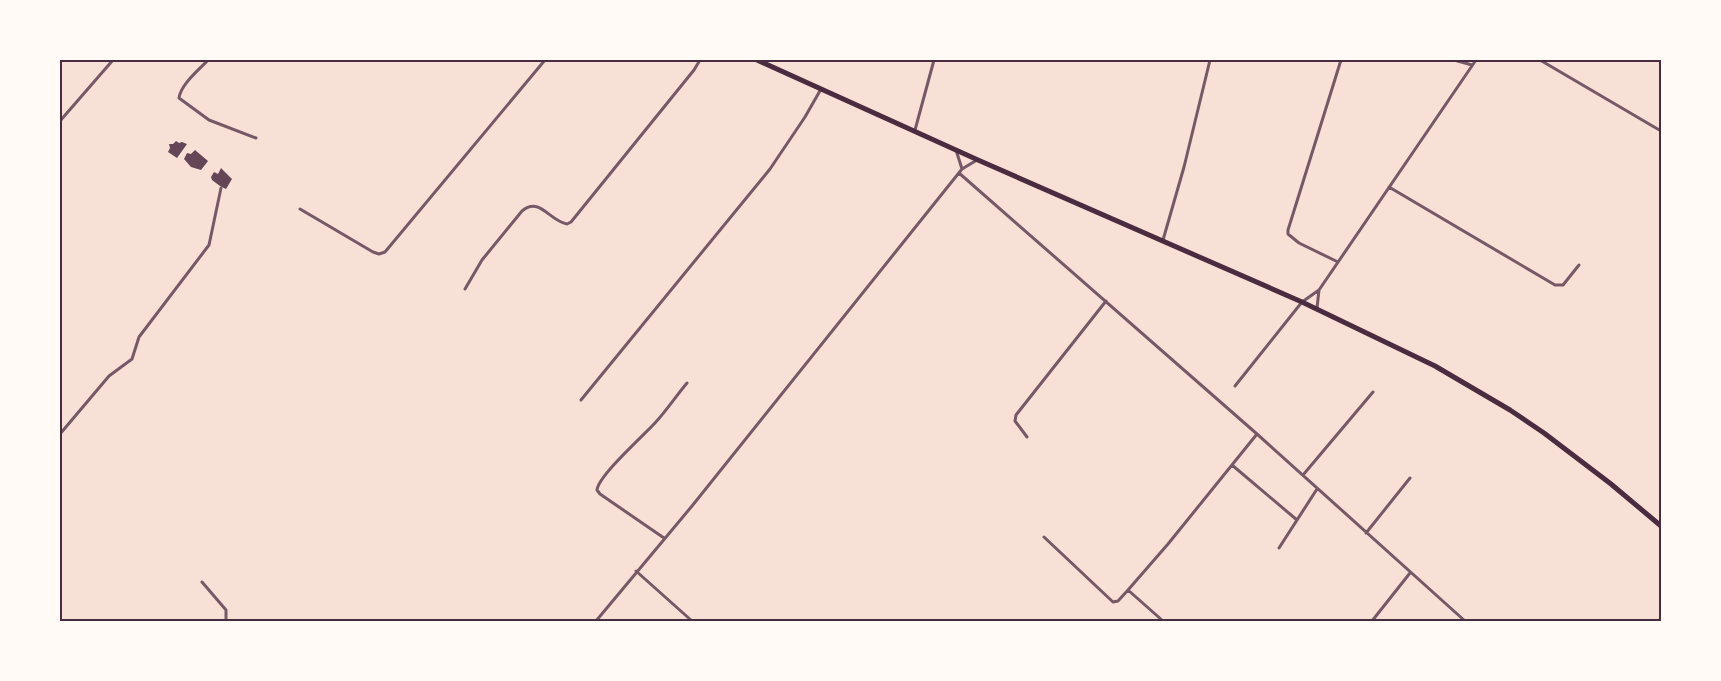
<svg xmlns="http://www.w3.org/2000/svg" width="1721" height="681" viewBox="0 0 1721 681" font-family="Barlow,sans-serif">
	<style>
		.building { fill: #644757 }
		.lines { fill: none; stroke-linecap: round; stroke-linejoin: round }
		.minor { stroke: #755966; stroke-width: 3 }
		.primary { stroke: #4a2c40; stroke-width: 5 }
		.neatline { fill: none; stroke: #4a2c40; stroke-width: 2 }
	</style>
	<rect width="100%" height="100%" fill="#f7e1d7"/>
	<path class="building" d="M176,141L179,143L182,142L187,144L177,158L168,152L170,148L169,144H173Z
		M195,150L208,161L201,170L191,167L184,159L187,153L191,154Z
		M221,168L232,179L226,189L220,186L212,180L211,177L214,172L218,174Z"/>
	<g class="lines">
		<path class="minor" d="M208,60C199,70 181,84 179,98L209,120L256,138
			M1454,60L1472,65
			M1540,60L1661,131
			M60,121L113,60
			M915,130L934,60
			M956,150L962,169
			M959,173L1257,434L1465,621
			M1389,187L1555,285H1563L1579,265
			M300,209L373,252L379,254L385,252L545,60
			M1163,240L1184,167L1210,60
			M1338,262L1299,243L1288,234V230L1341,60
			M465,289L482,260L522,211C540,196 549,221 567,224L571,222L694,70L700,60
			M1317,308L1319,290
			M1235,386L1302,302L1319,290L1476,60
			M581,400L770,169L805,117L821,89
			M60,434L109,376L132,359L139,337L209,245L221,188
			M1027,437L1015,421L1016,415L1106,301
			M1232,465L1297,520
			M1303,475L1373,392
			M1366,533L1410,478
			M1044,537L1113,602L1118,601L1128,590
			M664,538L600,494L597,490C598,476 644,435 655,423C667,410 676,396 687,383
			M1279,548L1317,489
			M636,571L692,621
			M202,582L226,610V621
			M596,621L692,506L962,169L977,160
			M1163,621L1128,590L1168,544L1257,434
			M1372,621L1410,573
			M1659,621L1661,618"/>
		<path class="primary" d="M757,60L978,160L1302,302L1435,366L1510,410L1544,433L1611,484L1661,526"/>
	</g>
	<rect width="1721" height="681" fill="none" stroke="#fffaf5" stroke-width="122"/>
	<rect x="61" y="61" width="1599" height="559" class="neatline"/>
</svg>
